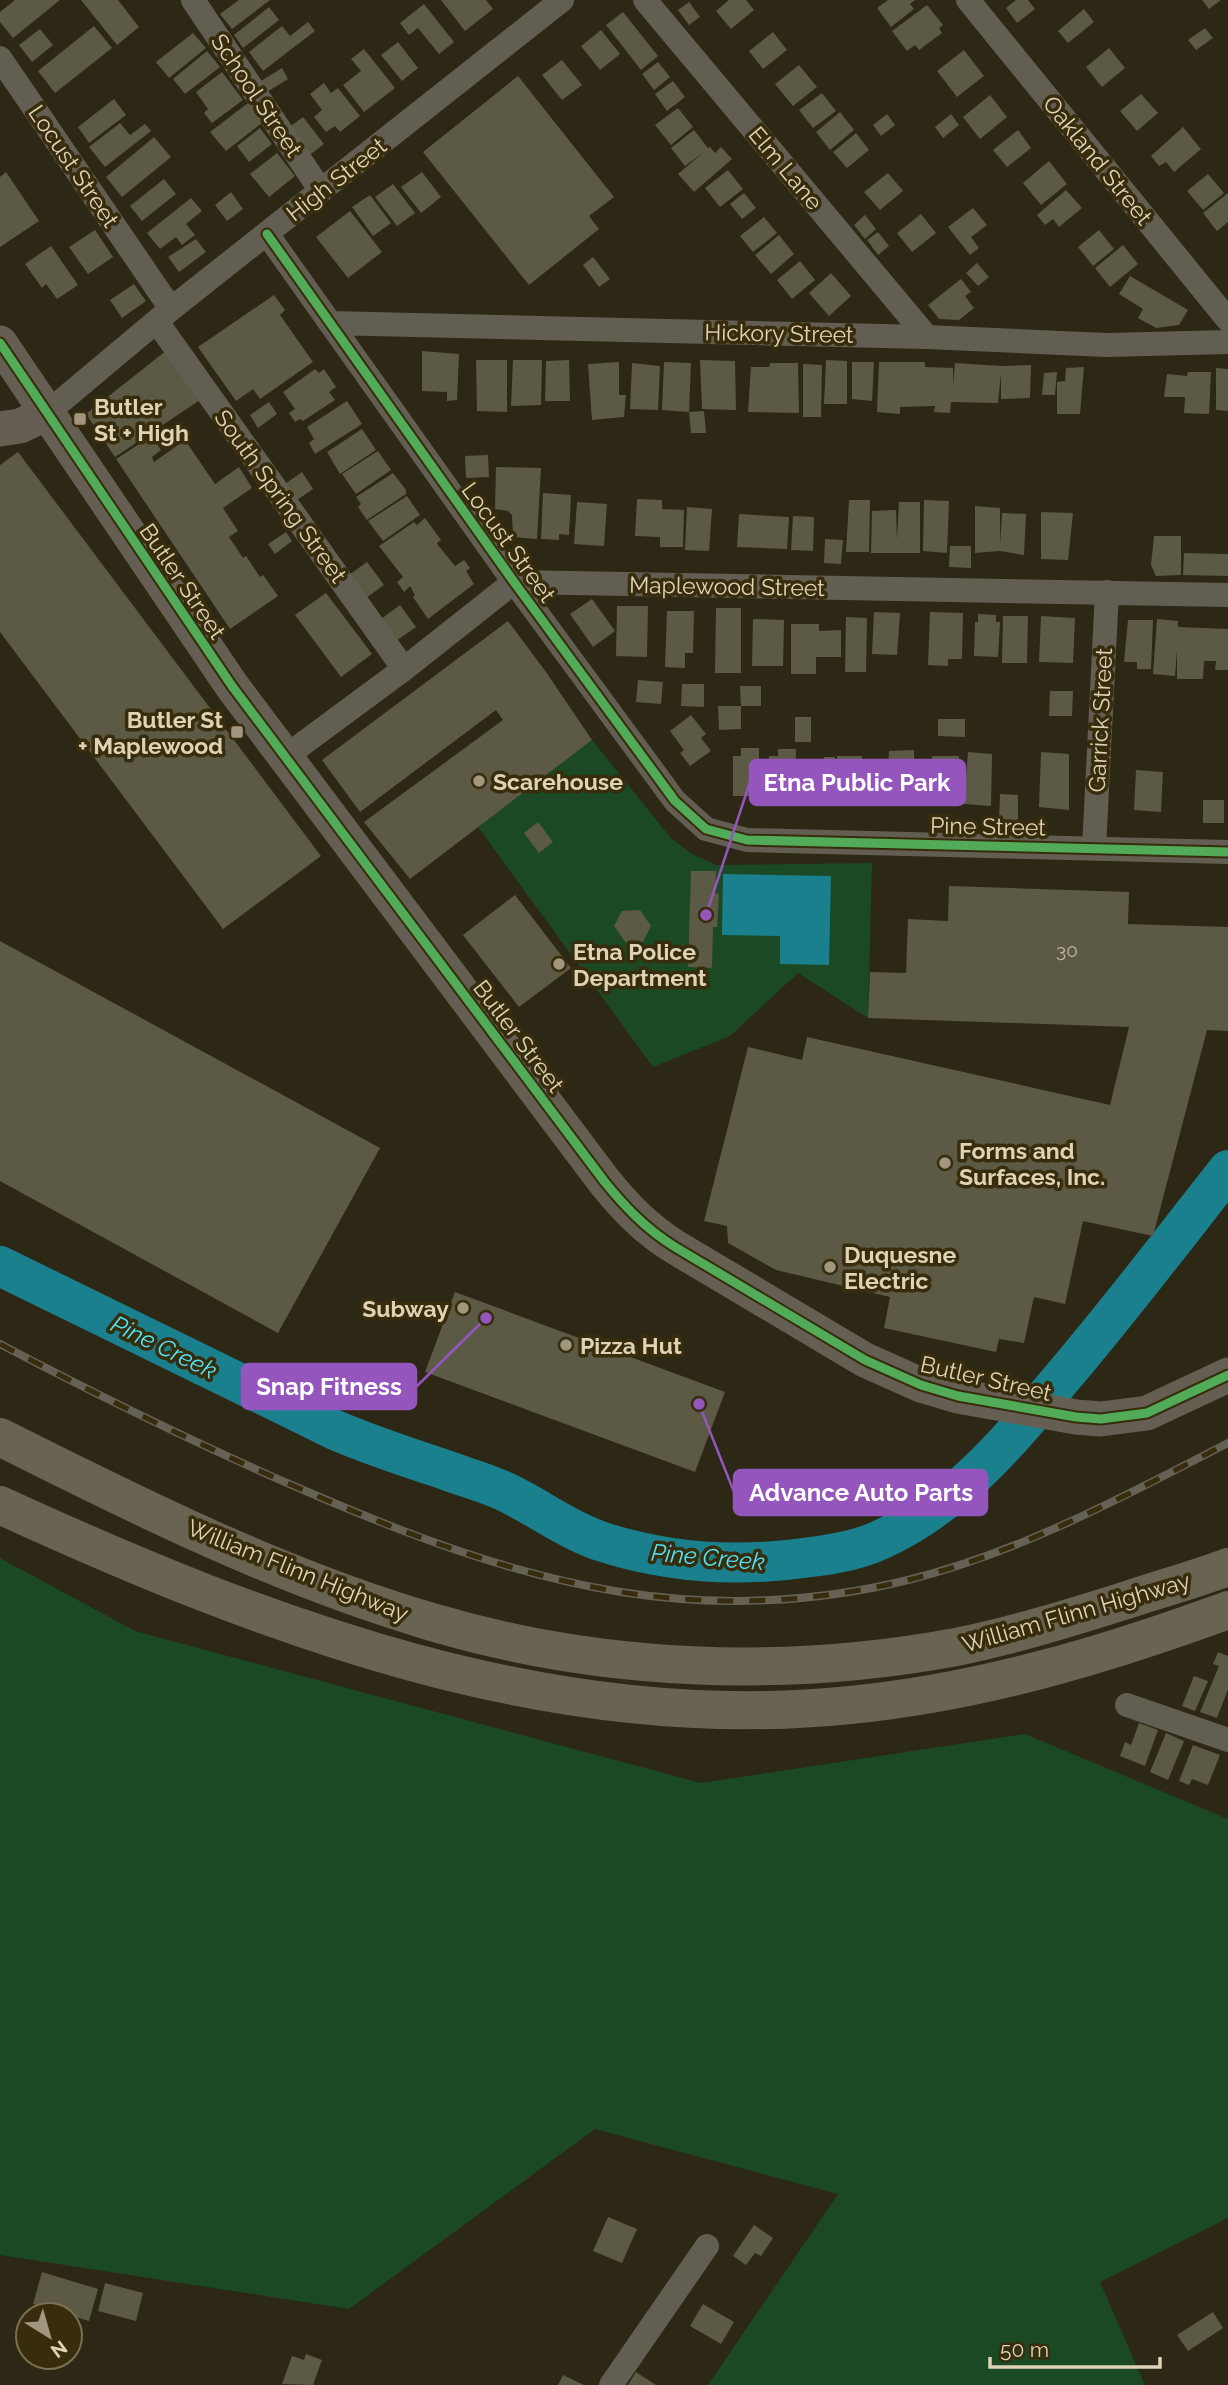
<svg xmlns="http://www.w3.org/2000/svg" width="1228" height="2385" viewBox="0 0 1228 2385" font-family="Raleway,sans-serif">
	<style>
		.green { fill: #1a4924 }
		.water { fill: #1a808d }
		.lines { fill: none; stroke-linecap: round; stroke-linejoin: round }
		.river { stroke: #1a808d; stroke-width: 40 }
		.building { fill: #5c5a44 }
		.street { stroke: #635e52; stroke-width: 24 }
		.secondary { stroke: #645f52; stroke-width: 35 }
		.highway { stroke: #696352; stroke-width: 38 }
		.rail-casing { stroke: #656155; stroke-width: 8 }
		.rail { stroke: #372c0c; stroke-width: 5; stroke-dasharray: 16; stroke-linecap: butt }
		.cycleway-casing { stroke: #372c0c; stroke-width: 13 }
		.cycleway { stroke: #51ab58; stroke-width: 9 }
		.poi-dot { fill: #a0977e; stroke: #372c0c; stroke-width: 2.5 }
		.labels { text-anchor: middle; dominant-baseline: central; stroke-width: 7; stroke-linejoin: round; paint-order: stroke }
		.number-label { font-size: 19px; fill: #beb59a }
		.street-label { font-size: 23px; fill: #ded3b6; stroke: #372c0c }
		.poi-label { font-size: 23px; font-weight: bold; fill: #ded3b6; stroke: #372c0c; text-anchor: start }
		.water-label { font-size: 24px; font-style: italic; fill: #50e2f8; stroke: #372c0c }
		.leader { fill: none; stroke: #9456bd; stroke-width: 2.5 }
		.callout-dot { fill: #9456bd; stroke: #372c0c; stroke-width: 2.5 }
		.callout { fill: #9456bd; stroke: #9456bd; stroke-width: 2.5 }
		.callout-label { font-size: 24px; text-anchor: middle; font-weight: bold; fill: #fff }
	</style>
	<rect width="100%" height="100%" fill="#2d2716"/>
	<path class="green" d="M592,740L671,838L692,854L716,865L872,863L868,1018L798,973L730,1036L653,1067L478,827Z
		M0,1558L135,1631L701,1783L1025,1734L1228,1819V2218L1100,2282L1145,2385H708L838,2194L595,2129L349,2309L0,2255Z"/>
	<path class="water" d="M723,874L831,876L829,965L780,964V936L722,935Z"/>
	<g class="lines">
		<path class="river" d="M0,1266L335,1430C370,1445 406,1457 443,1469C461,1476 481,1481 499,1489C536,1505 567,1531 606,1543C673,1564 743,1567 811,1557C834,1554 859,1550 880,1540C956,1506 1009,1441 1061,1379C1119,1311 1173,1240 1228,1170"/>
	</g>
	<path class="building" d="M15,0H60L13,38L0,22V12Z
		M81,0H118L139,27L117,45Z
		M239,0H270L232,29L220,14Z
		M441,0H486L493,9L465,31Z
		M729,0H746L754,10L731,29L716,11Z
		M888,0H915L910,4L914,9L891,27L877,8Z
		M1016,0H1028L1035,9L1017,23L1006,8Z
		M1202,0H1221L1209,9Z
		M689,2L700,17L689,25L678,10Z
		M424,4L454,42L439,54L418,28L409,35L400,23Z
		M927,5L943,25L939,28L942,33L919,50L915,45L907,51L892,31Z
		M269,7L279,20L243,48L234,35Z
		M1084,9L1094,22L1068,43L1058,31Z
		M623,12L658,56L641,70L606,25Z
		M308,22L315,31L263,71L249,52L282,26L290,36Z
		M94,26L112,48L55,93L38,71Z
		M1205,28L1213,38L1196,50L1188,40Z
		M40,29L53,45L32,62L19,45Z
		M601,30L620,54L600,70L581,46Z
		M773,32L787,50L763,69L749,51Z
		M193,33L206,48L169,78L156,62Z
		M398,42L418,68L402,81L381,55Z
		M1109,48L1125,68L1102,87L1086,67Z
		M364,49L395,88L364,112L343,85L361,71L351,59Z
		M964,50L984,76L957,97L937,71Z
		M207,51L220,67L185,94L173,79Z
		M562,60L582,85L562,100L542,75Z
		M658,62L670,77L654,90L642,74Z
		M799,65L817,87L793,106L775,84Z
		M282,68L288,79L267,92L261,81Z
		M222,72L243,100L212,123L204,113L208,109L196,92Z
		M518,76L614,197L589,216L599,229L529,285L423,152Z
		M673,81L685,97L667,111L655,94Z
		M324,83L331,93L338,88L360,116L340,132L335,126L326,132L314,117L322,110L310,94Z
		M822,93L836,111L813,128L799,110Z
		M1141,94L1158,113L1137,131L1120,111Z
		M990,95L1007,117L980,139L963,117Z
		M114,99L126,115L89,143L78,127Z
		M248,103L263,122L226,151L210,132Z
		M678,108L693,127L671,145L655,125Z
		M840,112L854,130L830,150L816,132Z
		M887,114L895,125L881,136L873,125Z
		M951,114L959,125L943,138L935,127Z
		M303,117L324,144L307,157L288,128Z
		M120,123L130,135L145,124L151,131L105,167L89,147Z
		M1183,127L1201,149L1174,172L1166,162L1159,166L1151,156Z
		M260,128L272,144L249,162L237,146Z
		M694,130L708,148L710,147L715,153L721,147L732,159L694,192L678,174L704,152L685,166L671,148Z
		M1018,130L1031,148L1007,167L993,150Z
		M856,133L869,150L847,168L833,152Z
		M154,137L171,157L122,197L106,177Z
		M277,153L295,176L269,197L250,174Z
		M1049,161L1067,184L1041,205L1023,183Z
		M728,170L743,189L720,207L705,188Z
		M6,172L39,221L0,247V177Z
		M422,172L441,197L421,213L401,187Z
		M888,173L903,191L880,210L864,192Z
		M1208,174L1224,193L1203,210L1187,191Z
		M164,179L176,194L142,221L130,206Z
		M393,184L415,213L397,226L375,197Z
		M1066,190L1082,208L1059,227L1053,219L1045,225L1037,215Z
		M231,192L243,209L227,221L215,205Z
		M744,193L756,208L742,219L730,204Z
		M1228,193V222L1217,231L1203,213Z
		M370,195L391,223L373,236L352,207Z
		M191,198L202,211L186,224L195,235L182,245L176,237L160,249L147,233Z
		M973,208L987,225L971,237L979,248L970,255L948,227Z
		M350,211L382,252L348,278L316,237Z
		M921,214L936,233L912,252L897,233Z
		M865,215L876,229L865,239L854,225Z
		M764,217L777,233L753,252L740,236Z
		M95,230L113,257L88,274L69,247Z
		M1099,230L1114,249L1093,266L1078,247Z
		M878,232L889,246L878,255L867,240Z
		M779,235L794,254L771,274L755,255Z
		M196,239L206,252L179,272L168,257Z
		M1123,245L1138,264L1110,287L1095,268Z
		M51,246L78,285L57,299L46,284L42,288L25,264Z
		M593,257L610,279L599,287L583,265Z
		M800,261L815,280L792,299L777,280Z
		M977,263L989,277L978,286L966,273Z
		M831,273L851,296L829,316L809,293Z
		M1130,276L1188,310L1179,325L1156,328L1138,318L1143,309L1119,294Z
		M961,279L971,292L965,296L974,308L959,320L939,319L928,305Z
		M134,284L146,301L122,318L110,300Z
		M274,295L285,310L280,315L313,362L260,399L253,389L236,401L198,347Z
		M167,350L200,400L115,457L86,414Z
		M422,351L459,354L457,400L447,401V392L422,391Z
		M476,360H507V412L477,411Z
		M513,360H542L541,405L511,406Z
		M569,360L570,401H545L546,361Z
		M700,360L735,361L736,410L702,409Z
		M826,360L847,361V404H824Z
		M619,362V395H626L624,417L592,420L588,364Z
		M664,362L691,363L689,412L662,410Z
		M852,362H874L872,401L852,399Z
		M879,362H925V367L953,368V385L955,363L1002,366L1031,365L1030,398L1001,399V373L998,403L951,402L950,413L934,412L935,406L900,407V414L877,412Z
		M632,363L660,366L658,410L630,409Z
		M770,363H798L799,413L748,412L751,367H769Z
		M803,364L822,365L821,417H803Z
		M1084,367L1080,414H1057V382L1065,381L1066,368Z
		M1216,368L1228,369V411L1216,410Z
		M315,369L319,373L324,369L336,387L329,392L335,400L303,421L300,419L295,422L289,413L295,409L283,392Z
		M1057,372L1055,395H1042L1044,373Z
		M1188,372H1211L1209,414L1184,413L1185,397H1164L1167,374L1187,376Z
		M347,401L362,424L315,454L309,443L314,439L307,427Z
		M269,402L277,414L258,428L250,415Z
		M704,411L706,433H691L689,412Z
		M362,429L376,450L340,474L327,452Z
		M152,436L161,450L152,457L154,462L185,440L215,484L239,467L252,488L223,508L238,531L229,537L243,558L246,556L260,577L263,575L278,596L230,629L116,459Z
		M378,451L391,470L356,494L342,474Z
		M18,452L321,856L223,929L0,632V465Z
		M488,455L489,477L466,478L465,456Z
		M496,467L541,468L537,539L513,537L512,515L508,511L495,509Z
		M302,472L313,489L297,500L285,484Z
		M393,473L406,490V494L367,520L358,507L361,504L356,497Z
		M543,493L571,495L569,535L559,534V540L541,539Z
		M407,496L420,515L383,541L368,521Z
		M637,499L662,500V509L684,510L683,547H660V537L635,536Z
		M849,500H870L869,552H846Z
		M924,500L949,501L947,553L923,551Z
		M577,502L607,504L604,546L574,544Z
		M899,502H920V553H871L872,511L896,510L897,540Z
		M975,506L1000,508V544L1002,513L1026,514L1024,555L1000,551L975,553Z
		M687,507L712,509L709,551L685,550Z
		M1041,512L1073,513L1068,560L1041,559Z
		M739,514L789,517L787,549L737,547Z
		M793,516L814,517L813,551L791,550Z
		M425,518L441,540L437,543L438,545L455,566L464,560L470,568L466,571L474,584L428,619L413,597L415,595L410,586L404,592L397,582L403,577L379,546L414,522L417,525Z
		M286,532L292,541L275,554L268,544Z
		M1154,536H1181V575L1156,576L1151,565Z
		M825,539L843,540L841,564L824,563Z
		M950,546H971V568L949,567Z
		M1184,553L1228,554V576L1183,575Z
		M367,562L384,585L366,598L349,575Z
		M326,593L372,654L341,677L295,615Z
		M592,599L615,631L593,647L570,614Z
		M400,605L416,627L393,643L378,621Z
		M617,606H648L647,657L616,656Z
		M716,608H741V673H715Z
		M667,611H694L693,653H685V668L665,667Z
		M874,612L900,613L897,655L872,654Z
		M930,612L963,613L962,659H948V666L928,665Z
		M978,614L996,615V622H1000L998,657L974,656L975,622H978Z
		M1003,616H1028L1027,663H1002Z
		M1041,616L1075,618L1073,663L1039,662Z
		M846,617L867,618L866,672H845Z
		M753,619L784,620L783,666H752Z
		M1157,619L1178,621V627L1228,629V670H1215L1216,661H1204L1203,679H1177V650L1175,676L1153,674Z
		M1128,620H1153L1151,669H1137V662H1124Z
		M508,621L546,672L592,740L410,879L364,822L503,720L496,710L360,812L322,760Z
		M791,624H819V631L841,630V657H816V674H791Z
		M638,680L663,682L661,704L636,702Z
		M682,684H704V707L681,706Z
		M740,686H761V706H741V729L719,730L718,706H741Z
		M1050,691H1073L1072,716H1049Z
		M691,715L706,734L701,738L711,751L690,766L680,753L684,750L670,731Z
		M795,717H811V742H795Z
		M938,719H965V737L938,736Z
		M741,748H759V796H733V756H741Z
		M778,749H796L795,798H768L769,756H778Z
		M914,750V804L886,803L889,751Z
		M968,752L992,754L991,806L964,804Z
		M1041,752L1069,754V810L1039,807Z
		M837,756H862L861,801L837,800Z
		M932,756H959V805H932Z
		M824,757H835L834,791H826V797L812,796L813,760H824Z
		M1136,770L1163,772L1161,812L1134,810Z
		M1000,794L1018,795V821L999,820Z
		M1203,800H1224V823H1203Z
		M538,822L553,842L539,853L524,833Z
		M691,871H716L715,893L719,894L717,927H713L712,968L688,967Z
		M949,886L1129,892L1128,924L1228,927V1031L1207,1030L1153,1236L1083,1221L1065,1304L1034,1297L1024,1343L999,1339L996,1352L884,1328L890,1297L776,1270L728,1243L727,1226L704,1221L748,1047L802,1060L807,1037L1110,1105L1129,1027L868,1018L870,972L906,973L908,919L948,921Z
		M515,895L571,968L519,1007L463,935Z
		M640,910L651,926L643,942L626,943L614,926L622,911Z
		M0,941L380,1148L278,1333L0,1181Z
		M455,1292L725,1392L695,1472L425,1372Z
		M1218,1652L1228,1656V1689L1217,1718L1200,1712L1219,1666L1213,1664Z
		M1194,1676L1208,1681L1195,1711L1182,1706Z
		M1139,1723L1158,1730L1145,1766L1120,1756L1125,1742L1131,1745Z
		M1166,1733L1184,1741L1168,1780L1150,1772Z
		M1193,1745L1220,1755L1208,1785L1192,1779L1189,1785L1179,1781Z
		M608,2217L637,2229L622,2263L593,2251Z
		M754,2225L773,2238L761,2256L755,2253L746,2265L733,2256Z
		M42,2272L98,2289L89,2321L33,2304Z
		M105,2283L143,2293L136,2321L98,2311Z
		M703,2304L734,2322L721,2344L690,2326Z
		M1213,2312L1223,2328L1188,2351L1177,2335Z
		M306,2354L322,2360L313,2385L282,2384L292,2356L304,2360Z
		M636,2372L656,2385H628Z
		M563,2375L584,2385H558Z"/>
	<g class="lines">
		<path class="street" d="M193,0L321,191
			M645,0L927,337
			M968,0L1228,320
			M0,58L171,309
			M267,234L514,582L675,801L706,829L747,840L1228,852
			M157,322L404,669
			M330,323L927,337L1106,345L1228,342
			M47,413L171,309L562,0
			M285,757L404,669L514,582L1228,595
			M1094,848L1107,592
			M1127,1705L1228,1740
			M611,2385L707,2246"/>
		<path class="secondary" d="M0,343L232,686L604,1181C625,1207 646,1229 675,1247L865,1360L921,1385L958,1396L1076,1417L1101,1419L1147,1413L1228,1375
			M0,429L20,426L47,413"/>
		<path class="highway" d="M0,1437C139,1507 282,1578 432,1622C601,1672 784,1679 956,1647C1015,1635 1073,1617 1130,1599C1163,1588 1196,1579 1228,1567
			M0,1505C266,1627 552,1736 850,1705C981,1692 1105,1655 1228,1610"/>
		<defs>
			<path id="rail" d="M0,1344C101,1397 203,1447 308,1492C408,1535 513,1575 621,1592C716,1607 815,1603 908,1580C1021,1552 1125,1496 1228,1443"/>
		</defs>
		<use href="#rail" class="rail-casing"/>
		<use href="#rail" class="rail"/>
		<defs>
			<path id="cycleway" d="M267,234L514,582L675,801L706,829L747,840L1228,852
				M0,343L232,686L604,1181C625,1207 646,1229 675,1247L865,1360L921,1385L958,1396L1076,1417L1101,1419L1147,1413L1228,1375"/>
		</defs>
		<use href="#cycleway" class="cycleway-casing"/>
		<use href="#cycleway" class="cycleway"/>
	</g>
	<g class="poi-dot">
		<rect x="73" y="412" width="14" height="14" rx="3.5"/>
		<rect x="230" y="725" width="14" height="14" rx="3.5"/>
		<circle cx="479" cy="781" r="7"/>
		<circle cx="559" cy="964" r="7"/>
		<circle cx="945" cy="1163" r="7"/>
		<circle cx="830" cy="1267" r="7"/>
		<circle cx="463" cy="1308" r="7"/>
		<circle cx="566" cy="1345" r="7"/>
	</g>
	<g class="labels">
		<g class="number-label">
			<text x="1067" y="950">30</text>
		</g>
		<g class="street-label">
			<text transform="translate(257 95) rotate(56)">School Street</text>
			<text transform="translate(1098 160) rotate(51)">Oakland Street</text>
			<text transform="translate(74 166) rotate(56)">Locust Street</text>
			<text transform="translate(786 168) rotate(50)">Elm Lane</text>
			<text transform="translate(336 179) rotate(-38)">High Street</text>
			<text transform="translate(779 333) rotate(1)">Hickory Street</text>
			<text transform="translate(281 496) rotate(54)">South Spring Street</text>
			<text transform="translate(509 542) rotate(54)">Locust Street</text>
			<text transform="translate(183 581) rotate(56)">Butler Street</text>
			<text transform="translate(727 586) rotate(1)">Maplewood Street</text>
			<text transform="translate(1100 720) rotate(-87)">Garrick Street</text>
			<text transform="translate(988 826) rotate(1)">Pine Street</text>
			<text transform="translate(519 1036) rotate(53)">Butler Street</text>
			<text transform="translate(986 1378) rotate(13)">Butler Street</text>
			<text transform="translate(298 1570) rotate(22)">William Flinn Highway</text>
			<text transform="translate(1076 1612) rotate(-16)">William Flinn Highway</text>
		</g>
		<g class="poi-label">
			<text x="94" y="406">Butler<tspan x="94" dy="26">St + High</tspan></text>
			<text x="223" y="719" text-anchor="end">Butler St<tspan x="223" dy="26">+ Maplewood</tspan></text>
			<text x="493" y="781">Scarehouse</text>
			<text x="573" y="951">Etna Police<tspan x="573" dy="26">Department</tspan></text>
			<text x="959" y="1150">Forms and<tspan x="959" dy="26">Surfaces, Inc.</tspan></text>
			<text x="844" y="1254">Duquesne<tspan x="844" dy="26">Electric</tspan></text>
			<text x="449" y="1308" text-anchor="end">Subway</text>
			<text x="580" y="1345">Pizza Hut</text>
		</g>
		<g class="water-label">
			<text transform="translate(164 1347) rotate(26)">Pine Creek</text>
			<text transform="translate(708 1557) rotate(5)">Pine Creek</text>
		</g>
	</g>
	<path class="leader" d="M706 915L750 782M486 1318L416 1387M699 1404L734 1492"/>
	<g class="callout-dot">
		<circle cx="706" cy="915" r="7"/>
		<circle cx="486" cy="1318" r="7"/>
		<circle cx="699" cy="1404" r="7"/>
	</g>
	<g class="callout">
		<rect x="750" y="760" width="215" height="45" rx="7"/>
		<rect x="242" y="1364" width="174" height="45" rx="7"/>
		<rect x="734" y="1470" width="253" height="45" rx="7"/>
	</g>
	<g class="callout-label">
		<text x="857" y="791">Etna Public Park</text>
		<text x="329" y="1395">Snap Fitness</text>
		<text x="861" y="1501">Advance Auto Parts</text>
	</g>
	<g transform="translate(49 2336) rotate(143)"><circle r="33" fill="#372c0c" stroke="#7a6f50" stroke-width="2"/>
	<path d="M0-5L12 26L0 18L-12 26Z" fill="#a0977e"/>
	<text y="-10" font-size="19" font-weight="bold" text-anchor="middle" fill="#ded3b6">N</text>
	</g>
	<path d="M990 2357v10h170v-10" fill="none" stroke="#ded3b6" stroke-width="3.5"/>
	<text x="1000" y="2357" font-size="21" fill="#ded3b6" stroke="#372c0c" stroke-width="5" paint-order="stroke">50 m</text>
</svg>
